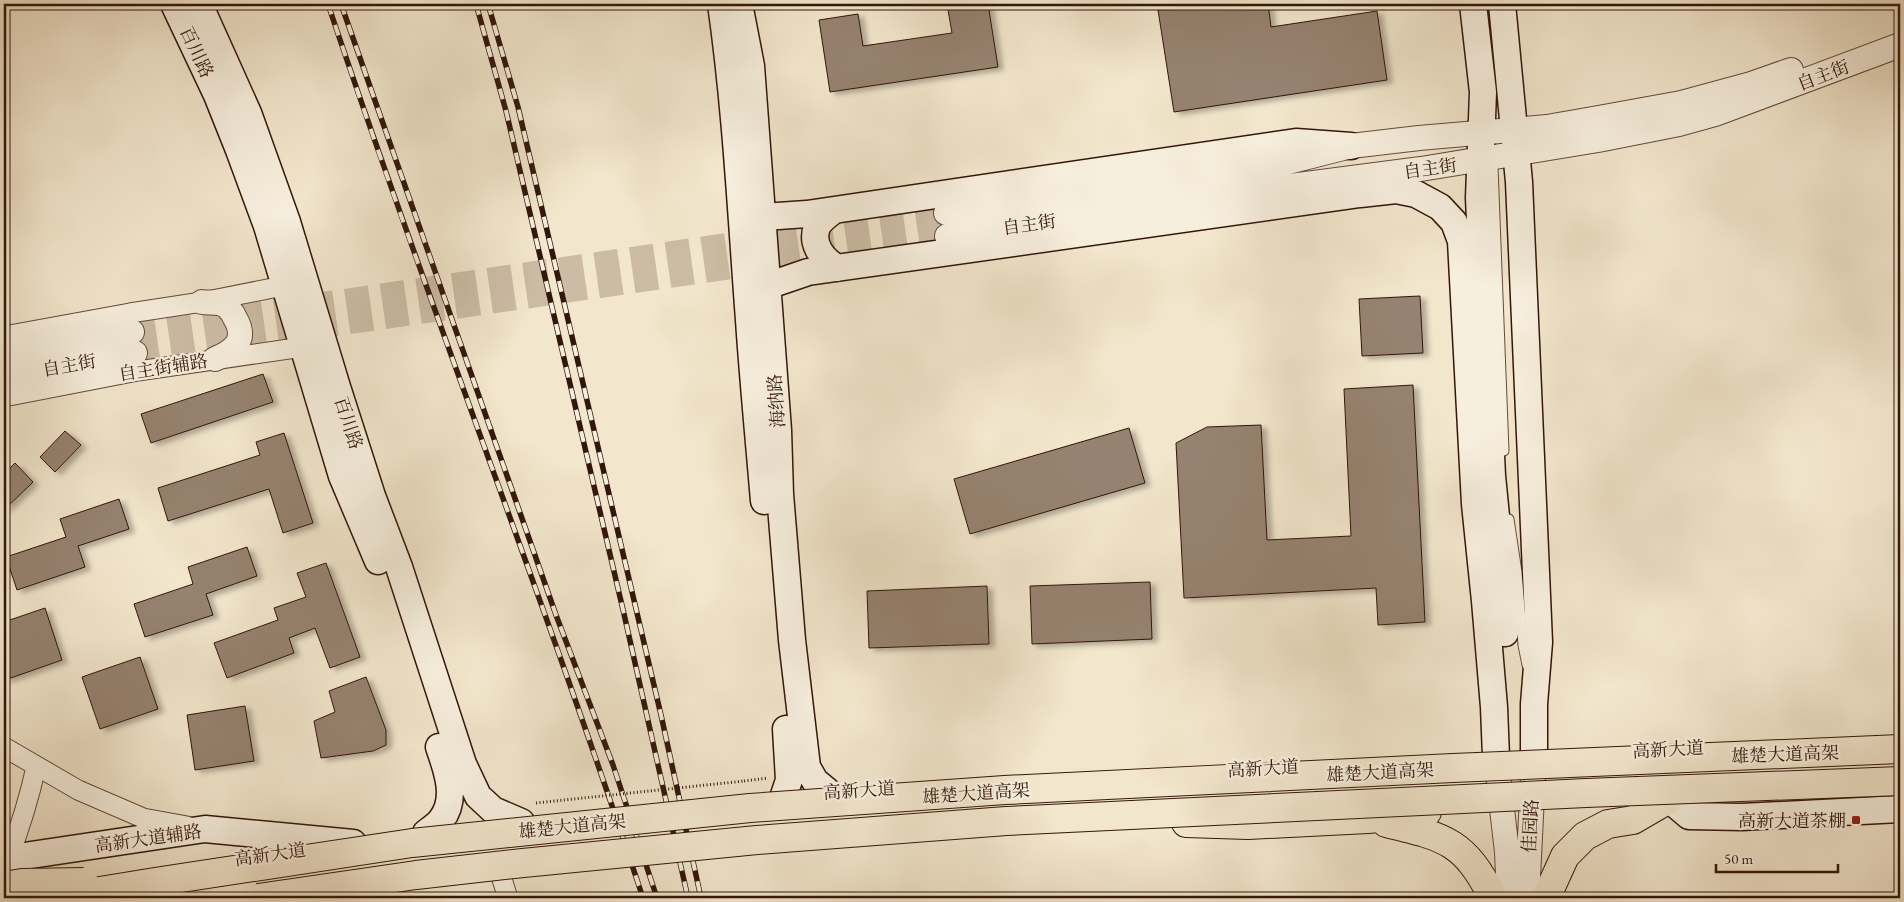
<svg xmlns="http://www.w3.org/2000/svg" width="1904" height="902" viewBox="0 0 1904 902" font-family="'EB Garamond','Noto Serif SC',serif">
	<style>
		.building { fill: #96826f; stroke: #33160a; filter: url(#shadow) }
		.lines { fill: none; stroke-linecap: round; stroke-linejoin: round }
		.tertiary-tunnel { stroke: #ccbca5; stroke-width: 24; stroke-dasharray: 24 12; stroke-linecap: butt }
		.service-casing { stroke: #634a3a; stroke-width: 11 }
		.minor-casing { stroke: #634a3a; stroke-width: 21 }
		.tertiary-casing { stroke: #634a3a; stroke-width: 26 }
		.secondary-casing { stroke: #33160a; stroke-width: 29 }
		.primary-casing { stroke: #33160a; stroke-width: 30 }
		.path { stroke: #33160a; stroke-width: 3; stroke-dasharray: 1 2.5; stroke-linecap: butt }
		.service { stroke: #f7efde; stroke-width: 9 }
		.minor { stroke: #f7efde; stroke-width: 19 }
		.tertiary { stroke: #f7efde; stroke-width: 24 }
		.secondary { stroke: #f7efde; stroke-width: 26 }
		.primary { stroke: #f2e6cc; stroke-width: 28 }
		.rail-casing { stroke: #33160a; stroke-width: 5.5 }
		.rail { stroke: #f7efde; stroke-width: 4; stroke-dasharray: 11; stroke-linecap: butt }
		.trunk-bridge-casing { stroke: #33160a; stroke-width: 30; stroke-linecap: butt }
		.path-bridge { stroke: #33160a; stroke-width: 3; stroke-dasharray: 1 2.5; stroke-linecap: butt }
		.trunk-bridge { stroke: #f2e6cc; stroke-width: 28 }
		.poi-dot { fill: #8f2418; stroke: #f7efde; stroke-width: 2 }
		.labels { text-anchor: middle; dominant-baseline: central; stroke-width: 4.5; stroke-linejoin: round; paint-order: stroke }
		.street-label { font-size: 18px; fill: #33160a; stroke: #f7efde }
		.poi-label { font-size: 18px; fill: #33160a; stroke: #f7efde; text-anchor: end }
	</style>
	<defs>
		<filter id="shadow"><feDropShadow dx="5.5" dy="3" stdDeviation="2.5" flood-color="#0004"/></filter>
	</defs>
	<rect width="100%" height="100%" fill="#f2e6cc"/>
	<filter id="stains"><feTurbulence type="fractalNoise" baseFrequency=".004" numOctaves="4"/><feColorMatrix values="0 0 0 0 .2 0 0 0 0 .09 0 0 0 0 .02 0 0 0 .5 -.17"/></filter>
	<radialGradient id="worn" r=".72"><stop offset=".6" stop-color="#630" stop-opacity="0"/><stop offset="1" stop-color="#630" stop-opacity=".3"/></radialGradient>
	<path class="building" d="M947,4H988L998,67L830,92L819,20L858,14L863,46L952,33Z
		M1201,4H1268L1271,27L1377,11L1387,80L1174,112L1158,10Z
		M1420,296L1423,353L1362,356L1359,299Z
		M263,374L273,402L151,443L141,414Z
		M1413,385L1425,622L1378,625L1376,588L1184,598L1176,443L1207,427L1261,425L1267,540L1351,536L1344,389Z
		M1129,428L1145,483L970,534L954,479Z
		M65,431L81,445L55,472L40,457Z
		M284,433L313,523L283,533L269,489L168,521L158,488L260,455L256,442Z
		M15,463L33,482L4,510V474Z
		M119,499L129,529L78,546L85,567L17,590L6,557L66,537L60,519Z
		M247,547L257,576L206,594L213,615L145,637L134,604L193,584L188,567Z
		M326,563L360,657L330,668L315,628L289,638L294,653L227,678L214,643L278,620L274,608L306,597L297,573Z
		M1150,582L1152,639L1032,644L1030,586Z
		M987,586L989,644L869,648L867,591Z
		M45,608L62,660L5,680L4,622Z
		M140,657L158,709L100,729L82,677Z
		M366,677L386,730V745L373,751L321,758L314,721L335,712L329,691Z
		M245,706L254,761L195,770L187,715Z"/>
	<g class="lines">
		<path class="tertiary-tunnel" d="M132,332L946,213
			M135,353L947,236"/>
		<defs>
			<path id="service" d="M1493,167L1504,451
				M1509,519L1517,572L1523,645L1527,665"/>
			<path id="minor" d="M4,336L130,313L202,302L298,283
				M4,397L138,371L316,345
				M4,747L78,790L143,818L187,826
				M8,859C20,828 29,799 36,767
				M500,873L508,898"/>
			<path id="tertiary" d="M946,213L1261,169L1351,146L1419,138L1547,127L1604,117L1681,103L1751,84L1791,70
				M947,236L1267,189L1421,169L1598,140L1679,124L1715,114L1900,45
				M202,302C208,303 216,302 222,304C227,305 233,313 235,318C248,340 234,351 215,359
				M4,356L132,332
				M4,378L135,353
				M1496,757L1507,852L1509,898
				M1527,898L1534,755"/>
			<path id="secondary" d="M174,4L217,95L239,150L267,226L342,476L378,561
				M199,4L248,113L287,222L337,387L372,496L399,567L463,764L478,796L493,810L521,822
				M721,4C736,109 741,214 749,320C753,380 759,441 764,501
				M739,4L751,66L778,430L780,494L792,640L807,767L815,781L827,791
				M1473,4L1483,92L1479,198L1492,476L1502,576L1505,633
				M1502,4L1519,182L1539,642L1534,704V755
				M834,210C828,215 820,220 817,227C810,245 824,260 837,268
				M745,220L763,217L807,214L1296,142L1351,146
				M747,288L767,286L808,272L1360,194L1396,190L1416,194L1440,207L1454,222L1461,241L1475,504L1485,601L1494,707L1496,757
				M784,795L789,780L786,729
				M1669,799L1689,816L1742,817L1900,809
				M426,833C431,829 437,825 441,820C458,799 447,770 439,747
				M4,859L205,829L353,843"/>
			<path id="primary" d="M1186,823L1248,825L1368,819L1427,812
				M1386,823C1445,837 1465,841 1493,898
				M1546,898L1565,856L1585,836L1608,824L1633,820L1669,799"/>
		</defs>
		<use href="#service" class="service-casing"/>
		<use href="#minor" class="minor-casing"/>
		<use href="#tertiary" class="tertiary-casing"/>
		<use href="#secondary" class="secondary-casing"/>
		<use href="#primary" class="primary-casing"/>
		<path class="path" d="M744,781L768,778"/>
		<use href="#service" class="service"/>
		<use href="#minor" class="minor"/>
		<use href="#tertiary" class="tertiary"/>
		<use href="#secondary" class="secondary"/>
		<use href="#primary" class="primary"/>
		<defs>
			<path id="rail" d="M328,4C428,304 544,598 643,898
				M341,4L556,615L613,765L657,898
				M476,4L506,111L624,614L688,898
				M488,4L518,107L661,715L701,898"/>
		</defs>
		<use href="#rail" class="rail-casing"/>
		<use href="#rail" class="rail"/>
		<defs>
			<path id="trunk-bridge" d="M4,886L22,883L84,882
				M57,898L155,882L412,843L750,808L1005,790L1453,768L1900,749
				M258,898L416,875L523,863L757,840L1006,821L1586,793L1900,781"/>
		</defs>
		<use href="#trunk-bridge" class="trunk-bridge-casing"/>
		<path class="path-bridge" d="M536,803L744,781"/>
		<use href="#trunk-bridge" class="trunk-bridge"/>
	</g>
	<rect class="poi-dot" x="1851" y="815" width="10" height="10" rx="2.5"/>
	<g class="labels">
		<g class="street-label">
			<text transform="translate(197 52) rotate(65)">百川路</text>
			<text transform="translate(1823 75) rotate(-21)">自主街</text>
			<text transform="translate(1430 168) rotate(-8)">自主街</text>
			<text transform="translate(1029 224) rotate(-8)">自主街</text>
			<text transform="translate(69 365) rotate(-10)">自主街</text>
			<text transform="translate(163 367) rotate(-9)">自主街辅路</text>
			<text transform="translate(776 401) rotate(-94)">海纳路</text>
			<text transform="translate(349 423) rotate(72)">百川路</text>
			<text transform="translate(1668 749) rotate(-3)">高新大道</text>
			<text transform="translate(1785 754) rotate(-2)">雄楚大道高架</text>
			<text transform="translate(1263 768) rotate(-3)">高新大道</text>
			<text transform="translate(1380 772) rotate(-3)">雄楚大道高架</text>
			<text transform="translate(859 790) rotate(-4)">高新大道</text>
			<text transform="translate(976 793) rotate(-4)">雄楚大道高架</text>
			<text transform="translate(572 826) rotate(-6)">雄楚大道高架</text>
			<text transform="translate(1530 826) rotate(-87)">佳园路</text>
			<text transform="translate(148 838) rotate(-8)">高新大道辅路</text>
			<text transform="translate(270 854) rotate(-8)">高新大道</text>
		</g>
		<g class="poi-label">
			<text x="1846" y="820">高新大道茶棚</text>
		</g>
	</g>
	<rect width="1904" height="902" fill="none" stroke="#f2e6cc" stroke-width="20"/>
	<rect x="5" y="5" width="1894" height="892" fill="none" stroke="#33160a" stroke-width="2.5"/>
	<rect x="10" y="10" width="1884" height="882" fill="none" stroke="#33160a"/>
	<path d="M1716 864v8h122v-8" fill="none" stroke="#33160a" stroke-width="2.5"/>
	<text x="1724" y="864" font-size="15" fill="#33160a" stroke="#f7efde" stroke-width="4" paint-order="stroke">50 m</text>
	<rect width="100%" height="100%" filter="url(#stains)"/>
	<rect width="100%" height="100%" fill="url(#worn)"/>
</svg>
